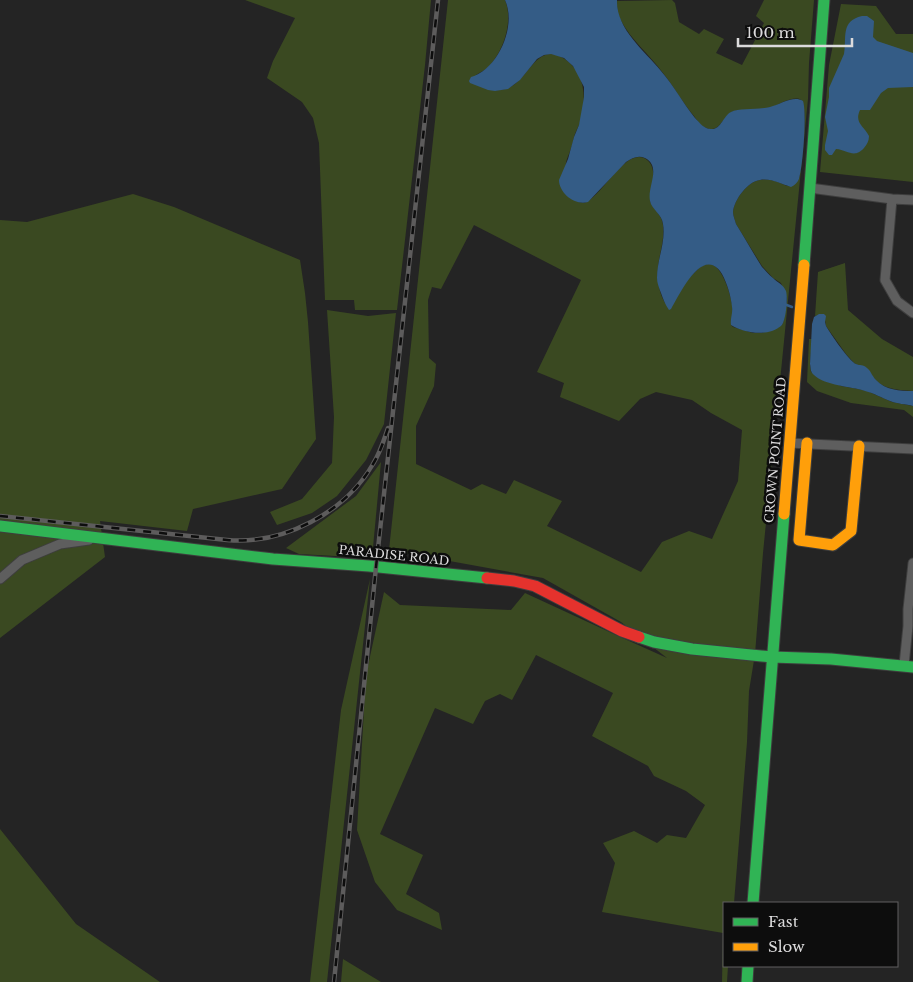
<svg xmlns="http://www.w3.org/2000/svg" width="913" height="982" viewBox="0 0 913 982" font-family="'Libre Baskerville',serif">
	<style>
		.green { fill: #3a4921; fill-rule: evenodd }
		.water { fill: #345c86 }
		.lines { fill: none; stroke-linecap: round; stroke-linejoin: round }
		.stream { stroke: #345c86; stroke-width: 2.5 }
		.street-casing { stroke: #3e3e3e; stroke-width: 11 }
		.fast-casing { stroke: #3e3e3e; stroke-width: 13 }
		.slow-casing { stroke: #3e3e3e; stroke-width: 13 }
		.jam-casing { stroke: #3e3e3e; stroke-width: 13 }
		.street { stroke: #5e5e5e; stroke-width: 9 }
		.fast { stroke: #30b455; stroke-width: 11 }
		.slow { stroke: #ff9f0a; stroke-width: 11 }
		.jam { stroke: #e5322d; stroke-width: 11 }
		.rail-casing { stroke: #5d5c5c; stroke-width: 4.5 }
		.rail { stroke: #0d0d0d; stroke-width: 2.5; stroke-dasharray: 8; stroke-linecap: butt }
		.labels { text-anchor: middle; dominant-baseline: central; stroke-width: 5; stroke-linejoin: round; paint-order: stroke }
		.street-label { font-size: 12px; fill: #dcdbdc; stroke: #0d0d0d }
	</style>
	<rect width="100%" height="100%" fill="#242424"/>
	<path class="green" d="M245,0H431L425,65L397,310H355L354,300H325L319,143L313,118L302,102L267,78L273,61L295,18Z
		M448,0H505C514,21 503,54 486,69C483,71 479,73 476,75V84C486,89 494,92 505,89C528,84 535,41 563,58C586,72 587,99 580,123C578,128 575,132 574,137C573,140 573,144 571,148C570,153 565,161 566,166C566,169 568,174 569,177C572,185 575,194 578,202L584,203C602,197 624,149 644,158C659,165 652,188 650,201C654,210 662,215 663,225C665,240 659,254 658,268C657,281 659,292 665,303L700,267C702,266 706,264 708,264C722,262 732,298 733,310C733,315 732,320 731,325L733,327L753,333H762L782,325L784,319L787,299L781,283L773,278L762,266L736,224C735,220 733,216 733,212C734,200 748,181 760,180C769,178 779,182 787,186L799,179C801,169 809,106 801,100C795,95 779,104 773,107C764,109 755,110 746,110C743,110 738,110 735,111C725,113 721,129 712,129C709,130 704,127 701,125C699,123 696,119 694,116C683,103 674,87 663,73C649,54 631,40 620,19C617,13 617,7 617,1L672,0L675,3L679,22L699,34L704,29L724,39L716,53L742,65L764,23L756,16L764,0H814L809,63L808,99L763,553L755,654L749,691L747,742L734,903H724V966H728L727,982H722L723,933L602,912L615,863L603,843L634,831L657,843L667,835L686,838L705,805L686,791L654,776L648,766L592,736L613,693L536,655L512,700L500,694L485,701L473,724L435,708L380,834L423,855L406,894L439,913L442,930L397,910L375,882L357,830L366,675L384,592L400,605L511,610L525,593L616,635L667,658L621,622L543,578L389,550ZM474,225L581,280L537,372L564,383L560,397L619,421L640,399L656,392L692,400L711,413L742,430L738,481L712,539L689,531L662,542L641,572L547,526L562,501L514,480L506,494L482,484L471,490L416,464V426L434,386L436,364L429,358L428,300L432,287L441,289Z
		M841,4L876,6L896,34H913V182L820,172L829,65Z
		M133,194L174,207L300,260L305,293L308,322L316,439L282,489L193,509L187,531L100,521L105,557L0,638V220L27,222Z
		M845,263L848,310L882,339L913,357V391C896,390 878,389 870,372L854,363L846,354L826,326L824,314L815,316L818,272Z
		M327,310L368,316L396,313L384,424L366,460L337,496L312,513L277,525L270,512L302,499L332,463L334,417Z
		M809,339H812L810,364L811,372L841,386L853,388L867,391L892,402L913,406V417L904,410L851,403L817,391L807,382Z
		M381,462L372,558L299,554L286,548L356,496Z
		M370,579L327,982H310L341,710Z
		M0,829L76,924L160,982H0Z
		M343,959L381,982H341Z"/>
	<path class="water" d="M505,0H617C616,29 644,50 661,71C674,86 683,103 695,118C700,123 704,129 711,129C721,130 723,116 731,112C739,108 759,110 770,107C780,105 793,95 803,101C807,113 803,166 799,179C797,183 795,185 791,187C781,184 771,178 760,180C748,181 734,200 733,212C733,216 735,220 736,224C745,238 753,253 762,267C765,270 769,275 773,278C778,283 783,284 786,291C788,298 786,319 782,325C780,327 775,330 772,331C759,335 742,332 731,325C730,319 733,313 732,307C731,296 727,283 722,274C703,244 680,294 671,309L669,310C665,304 663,299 661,293C659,288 657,283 657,278C657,259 666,242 663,224C662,214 652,210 650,201C647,186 662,167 645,158C638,155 632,158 626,162L588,202C575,206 559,193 559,180L568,159L574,137L579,125L584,97V87L573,66L564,58L551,54L544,55L537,59L520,80L508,89L495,91L488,90L470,83L469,81L471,77C498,69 517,26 505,0Z
		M862,16H867L874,21L873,37L877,41L913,53V87L888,88L881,93L870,110H860C854,123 864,126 869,136C869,141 867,144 864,148C854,159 848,150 836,149L832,155H829L825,150V145L828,131L825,117L829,97V88L844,54C847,38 840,21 862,16Z
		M819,314H824L826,316L825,322L826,326C830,333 849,361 856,364C860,366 863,364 867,368C871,371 872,376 876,380C885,390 900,391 913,391V406C906,404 897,404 890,401C882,398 874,393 865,391C850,386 826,386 814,375C810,372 811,368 810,364L812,324L814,317Z"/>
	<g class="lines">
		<path class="stream" d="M784,304L792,307"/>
		<defs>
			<path id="street" d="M810,188L892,199L913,200
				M892,199L885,280L897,301L913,313
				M789,443L913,449
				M0,579L22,560L60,544L89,540
				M904,665L908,626V609L913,563"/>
			<path id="fast" d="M804,265L824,0
				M0,526L273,559L369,566L487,578
				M639,637L654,642L692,649L772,657L831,659L913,667
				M753,903L784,514
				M747,982L748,966"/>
			<path id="slow" d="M807,443L799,540L833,545L851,531L859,446
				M784,514L804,265"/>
			<path id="jam" d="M487,578L514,581L535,586L622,631L639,637"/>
		</defs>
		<use href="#street" class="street-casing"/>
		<use href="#fast" class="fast-casing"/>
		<use href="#slow" class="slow-casing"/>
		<use href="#jam" class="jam-casing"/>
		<use href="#street" class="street"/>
		<use href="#fast" class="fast"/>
		<use href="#slow" class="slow"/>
		<use href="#jam" class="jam"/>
		<defs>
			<path id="rail" d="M0,516L227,540C283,545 345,513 373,464C380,453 384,440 388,428
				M334,982L376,567L438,0"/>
		</defs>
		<use href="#rail" class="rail-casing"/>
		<use href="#rail" class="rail"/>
	</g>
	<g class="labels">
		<g class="street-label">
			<text transform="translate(775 450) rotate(-85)">CROWN POINT ROAD</text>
			<text transform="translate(394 555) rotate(6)">PARADISE ROAD</text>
		</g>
	</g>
	<rect x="723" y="902" width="175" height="65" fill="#0d0d0d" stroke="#605f60"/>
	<rect x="733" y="918" width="25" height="8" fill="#30b455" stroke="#605f60"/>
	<text x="768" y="927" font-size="15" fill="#dcdbdc">Fast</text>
	<rect x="733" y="943" width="25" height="8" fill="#ff9f0a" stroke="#605f60"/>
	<text x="768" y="952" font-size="15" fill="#dcdbdc">Slow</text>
	<path d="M738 38v8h114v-8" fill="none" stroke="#dcdbdc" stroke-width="2.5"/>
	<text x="746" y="38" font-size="15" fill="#dcdbdc" stroke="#0d0d0d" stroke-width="4" paint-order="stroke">100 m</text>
</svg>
